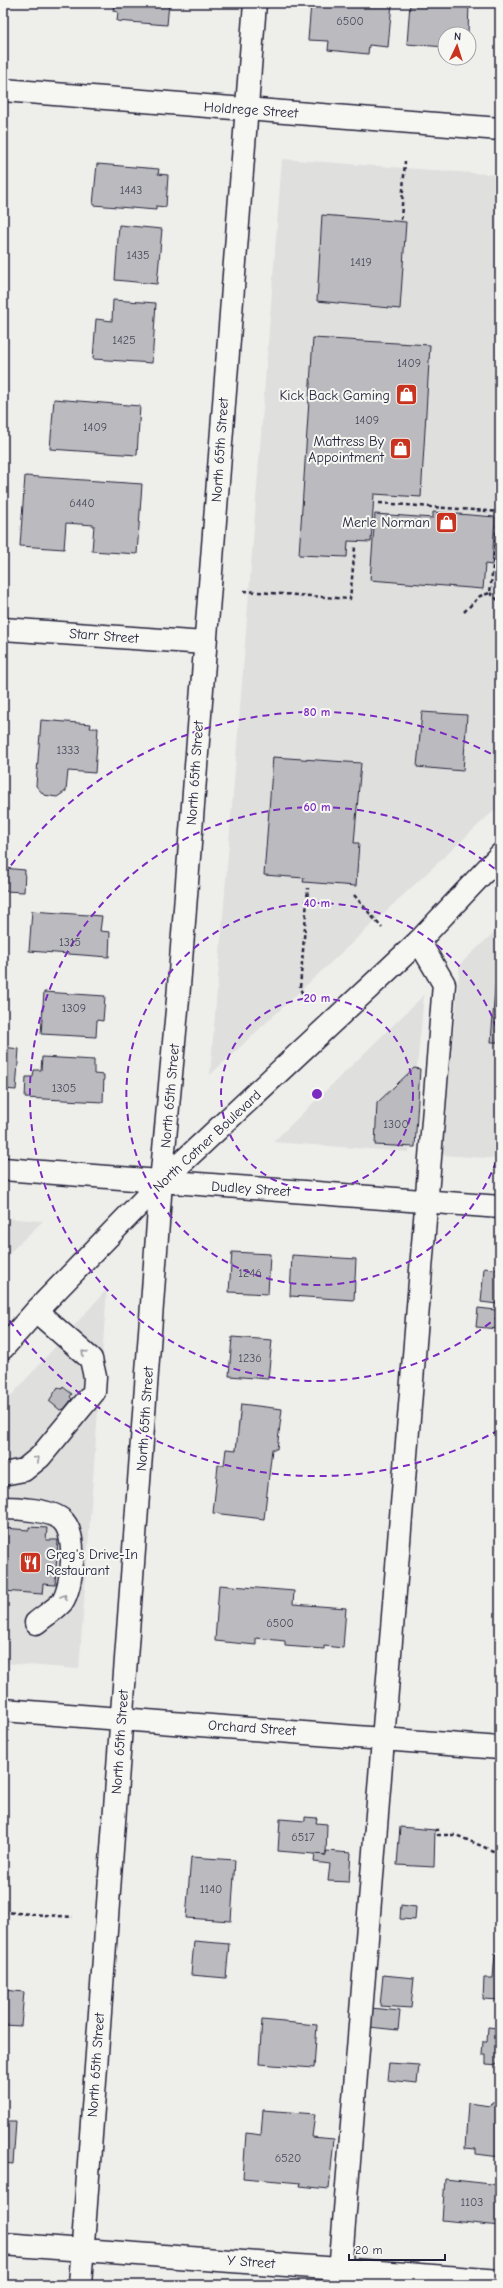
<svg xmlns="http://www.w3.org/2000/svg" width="503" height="2288" viewBox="0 0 503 2288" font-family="'Comic Neue',sans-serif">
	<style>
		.built { fill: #dfdfde }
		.building { fill: #bbbbbf; stroke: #22223b }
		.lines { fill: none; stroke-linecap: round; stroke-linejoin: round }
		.minor-casing { stroke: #22223b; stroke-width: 25 }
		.major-casing { stroke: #22223b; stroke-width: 25 }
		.path { stroke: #22223b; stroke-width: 2.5; stroke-dasharray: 4 3; stroke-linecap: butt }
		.minor { stroke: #f6f6f2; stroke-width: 22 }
		.major { stroke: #f6f6f2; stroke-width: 22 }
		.oneway { stroke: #9797a0 }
		.ring { fill: none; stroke: #7b2cbf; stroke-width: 2; stroke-dasharray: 7 5 }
		.labels { text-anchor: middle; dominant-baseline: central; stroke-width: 4; stroke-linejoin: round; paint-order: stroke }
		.number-label { font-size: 12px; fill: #48485c }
		.street-label { font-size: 14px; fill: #22223b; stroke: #f6f6f2 }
		.poi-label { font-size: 14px; fill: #22223b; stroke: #f6f6f2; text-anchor: end }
		.centre { fill: #7b2cbf; stroke: #f6f6f2; stroke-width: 2 }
		.ring-label { font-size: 12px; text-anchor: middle; font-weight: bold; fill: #7b2cbf; stroke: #f6f6f2; stroke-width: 4; stroke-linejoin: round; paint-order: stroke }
	</style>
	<rect width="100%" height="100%" fill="#eeeeeb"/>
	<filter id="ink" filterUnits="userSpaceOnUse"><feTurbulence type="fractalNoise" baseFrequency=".025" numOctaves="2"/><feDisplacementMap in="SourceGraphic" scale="8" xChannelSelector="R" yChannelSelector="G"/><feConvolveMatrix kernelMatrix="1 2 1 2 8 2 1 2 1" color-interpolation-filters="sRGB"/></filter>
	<g filter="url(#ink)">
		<path class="built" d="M282,159L500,175V243L494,321L500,322V805L210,1075L241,696Z
			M500,927V1159L442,1155L460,964Z
			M424,995L409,1152L273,1142Z
			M3,1218L43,1221L3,1259Z
			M107,1289L79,1669L3,1663V1405Z"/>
		<path class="building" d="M114,3H169L167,25L117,21L118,12L113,11Z
			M311,3H392L388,47L369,45L368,54L328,50L329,41L308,40Z
			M410,3H469L468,34H445V47L407,44Z
			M97,164L159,169L158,174L168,175L166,207L156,206V210L93,205Z
			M322,215L406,222L400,309L317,301Z
			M119,225L162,229L157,284L115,280Z
			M113,300L156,303L152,363L93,359L96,319L112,321Z
			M313,338L430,345L421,497L374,494L371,542L348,541L347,557L299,555Z
			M54,399L140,406L137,455L50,449Z
			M25,476L142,484L137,554L92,551L94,525L66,523L64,549L20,546Z
			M433,512L495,517L492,565L485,564L483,589L370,580L375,514L433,518Z
			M422,712L467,715L463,771L417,767Z
			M41,720L91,724L90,728H98L95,773L68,771L66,791L57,797L44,795L36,786Z
			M273,757L361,763L354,843H359L356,886L303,882L304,878L264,875Z
			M3,868L25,870L24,892L3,891Z
			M32,911L102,916L100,931L110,932L109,957L29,951Z
			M498,949H500V1042H491Z
			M44,992L105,996L103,1021L97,1020L96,1037L41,1034Z
			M3,1047L19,1049L16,1090L3,1089Z
			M42,1057L94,1060V1074L104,1075L103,1102L25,1098L26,1077H33L34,1070H41Z
			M414,1068L420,1069L415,1147L375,1145L377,1103Z
			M232,1252L270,1254L268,1294L229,1292Z
			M292,1255L356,1259L354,1300L290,1296Z
			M484,1268L500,1270V1329L476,1327L478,1308L496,1310L497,1304L481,1302Z
			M232,1337L272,1340L268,1379L229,1376Z
			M58,1387L62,1389L63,1387L72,1394L70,1397L72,1399L64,1409L60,1410L49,1401Z
			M241,1404L282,1409L277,1449H272L264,1519L213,1513L218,1465H224L226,1449L236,1450Z
			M500,1523V1549H498Z
			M29,1527L47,1528L46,1540H58L55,1585L43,1584L42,1594L3,1591V1528L29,1530Z
			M219,1585L294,1591L293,1604L346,1608L343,1648L324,1646V1649L285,1646V1641L256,1638V1645L215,1641Z
			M305,1817L317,1818L316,1823L327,1824L326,1855L278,1851L280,1819L305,1821Z
			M400,1827L435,1830L434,1867L397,1865Z
			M326,1851L351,1853L349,1882L328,1881L330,1864L314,1862L315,1854L326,1855Z
			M191,1857L235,1860L231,1921L186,1918Z
			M401,1905L416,1907L415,1920L400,1919Z
			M194,1941L229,1944L226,1978L191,1975Z
			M495,1954H500V2000L483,1999L484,1978H493Z
			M383,1975L414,1978L411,2008L380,2006Z
			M3,1990L24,1992L21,2026L3,2025Z
			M371,2008L400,2011L398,2030L369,2027Z
			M262,2020L317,2025L314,2068L259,2064Z
			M497,2021H500V2065L486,2064V2055H482L483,2041H487L488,2027L497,2028Z
			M389,2063L419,2065L417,2083L387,2080Z
			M492,2102H500V2157L476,2154V2149L465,2148L468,2103L491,2106Z
			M263,2110L315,2114L312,2137L334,2139L329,2189L300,2186L301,2183L243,2178L246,2133L261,2135Z
			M3,2122H16L13,2164L3,2163Z
			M445,2179L500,2185V2226L442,2220Z"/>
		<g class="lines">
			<defs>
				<path id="minor" d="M3,629L205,643
					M3,1169L500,1207
					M3,1474L24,1470L40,1457L94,1392L95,1377L91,1359L36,1311
					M3,1508C17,1508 52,1510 62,1520C78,1534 73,1586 62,1602C55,1610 44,1616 36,1623
					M3,1710L500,1748
					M3,2244L500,2281
					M80,2285L161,1182L178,999L255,3
					M339,2285L444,984L419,941"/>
				<path id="major" d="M3,90L500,129
					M3,1348L36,1311L161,1182L419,941L500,855"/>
			</defs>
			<use href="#minor" class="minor-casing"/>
			<use href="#major" class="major-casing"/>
			<path class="path" d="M401,220L405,161
				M379,503L500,512
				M244,591L350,599L355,547
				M490,593L500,602
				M464,612L480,596L490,593L499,512
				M354,895L382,928
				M305,1000L300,988L308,888
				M435,1830H438V1835H456L500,1854
				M3,1912L73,1917"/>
			<use href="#minor" class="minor"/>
			<use href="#major" class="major"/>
		</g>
		<defs><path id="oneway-chevron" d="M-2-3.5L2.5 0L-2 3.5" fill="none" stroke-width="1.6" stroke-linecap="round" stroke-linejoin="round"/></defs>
		<g class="oneway">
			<use href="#oneway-chevron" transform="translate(84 1353) rotate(-138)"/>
			<use href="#oneway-chevron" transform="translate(37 1459) rotate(-43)"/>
			<use href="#oneway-chevron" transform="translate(64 1597) rotate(-59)"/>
		</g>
	</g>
	<g class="ring">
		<circle cx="317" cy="1094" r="96"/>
		<path d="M500 1150A191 191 0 1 1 500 1038"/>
		<path d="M500 1315A287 287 0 1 1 500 873"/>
		<path d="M499 1430A382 382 0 0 1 4 1313M4 875A382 382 0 0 1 499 758"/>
	</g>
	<defs>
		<symbol id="shop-square" viewBox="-11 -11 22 22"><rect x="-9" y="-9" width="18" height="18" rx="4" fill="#c8321e" stroke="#f6f6f2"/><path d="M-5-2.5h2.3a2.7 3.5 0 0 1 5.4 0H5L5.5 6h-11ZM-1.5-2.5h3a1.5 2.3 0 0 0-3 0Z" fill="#fff"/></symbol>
		<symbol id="restaurant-square" viewBox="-11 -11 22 22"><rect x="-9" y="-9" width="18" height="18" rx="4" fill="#c8321e" stroke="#f6f6f2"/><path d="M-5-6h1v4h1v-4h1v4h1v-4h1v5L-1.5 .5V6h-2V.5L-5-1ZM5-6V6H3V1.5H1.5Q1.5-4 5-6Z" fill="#fff"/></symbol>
	</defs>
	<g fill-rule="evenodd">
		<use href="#shop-square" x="394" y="382" width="25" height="25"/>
		<use href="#shop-square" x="388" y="436" width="25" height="25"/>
		<use href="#shop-square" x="434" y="510" width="25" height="25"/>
		<use href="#restaurant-square" x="18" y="1550" width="25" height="25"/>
	</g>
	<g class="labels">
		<g class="number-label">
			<text x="350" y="21">6500</text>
			<text x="131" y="190">1443</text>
			<text x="138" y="255">1435</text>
			<text x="361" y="262">1419</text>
			<text x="124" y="340">1425</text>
			<text x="409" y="363">1409</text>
			<text x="367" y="420">1409</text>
			<text x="95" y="427">1409</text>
			<text x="82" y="503">6440</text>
			<text x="68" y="750">1333</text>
			<text x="70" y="942">1315</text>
			<text x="74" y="1008">1309</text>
			<text x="64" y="1088">1305</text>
			<text x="396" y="1124">1300</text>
			<text x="250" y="1273">1246</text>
			<text x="250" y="1358">1236</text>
			<text x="280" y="1623">6500</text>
			<text x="303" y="1837">6517</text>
			<text x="211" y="1889">1140</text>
			<text x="288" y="2158">6520</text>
			<text x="472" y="2202">1103</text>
		</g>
		<g class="street-label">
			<text transform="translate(251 110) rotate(4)">Holdrege Street</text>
			<text transform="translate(220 450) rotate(-86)">North 65th Street</text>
			<text transform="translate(104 636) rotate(4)">Starr Street</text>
			<text transform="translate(195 773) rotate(-86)">North 65th Street</text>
			<text transform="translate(170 1096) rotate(-85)">North 65th Street</text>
			<text transform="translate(207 1141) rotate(-43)">North Cotner Boulevard</text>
			<text transform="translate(251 1189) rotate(4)">Dudley Street</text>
			<text transform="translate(145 1419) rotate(-86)">North 65th Street</text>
			<text transform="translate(252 1728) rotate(4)">Orchard Street</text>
			<text transform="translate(120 1742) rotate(-86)">North 65th Street</text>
			<text transform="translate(96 2065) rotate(-86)">North 65th Street</text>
			<text transform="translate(251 2262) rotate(4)">Y Street</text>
		</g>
		<g class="poi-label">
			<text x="390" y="395">Kick Back Gaming</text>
			<text x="384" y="441">Mattress By<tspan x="384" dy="16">Appointment</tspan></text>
			<text x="430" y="522">Merle Norman</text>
			<text x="46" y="1554" text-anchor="start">Greg's Drive-In<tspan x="46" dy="16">Restaurant</tspan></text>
		</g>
	</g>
	<circle cx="317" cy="1094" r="6" class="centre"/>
	<g class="ring-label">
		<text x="317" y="716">80 m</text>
		<text x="317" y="811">60 m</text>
		<text x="317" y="907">40 m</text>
		<text x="317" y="1002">20 m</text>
	</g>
	<rect width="503" height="2288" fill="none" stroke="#f6f6f2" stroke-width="16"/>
	<rect x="8" y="8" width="487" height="2272" fill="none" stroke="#22223b" stroke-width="1.5" filter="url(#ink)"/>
	<g transform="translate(457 46) rotate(4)"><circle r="19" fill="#f6f6f2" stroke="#a1a1a9"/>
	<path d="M0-3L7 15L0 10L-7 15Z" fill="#c8321e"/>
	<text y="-6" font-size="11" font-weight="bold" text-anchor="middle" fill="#22223b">N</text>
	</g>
	<path d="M349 2254v6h96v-6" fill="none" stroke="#22223b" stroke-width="2"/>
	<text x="355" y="2254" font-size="12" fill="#22223b" stroke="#f6f6f2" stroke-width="3" paint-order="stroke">20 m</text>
</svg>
